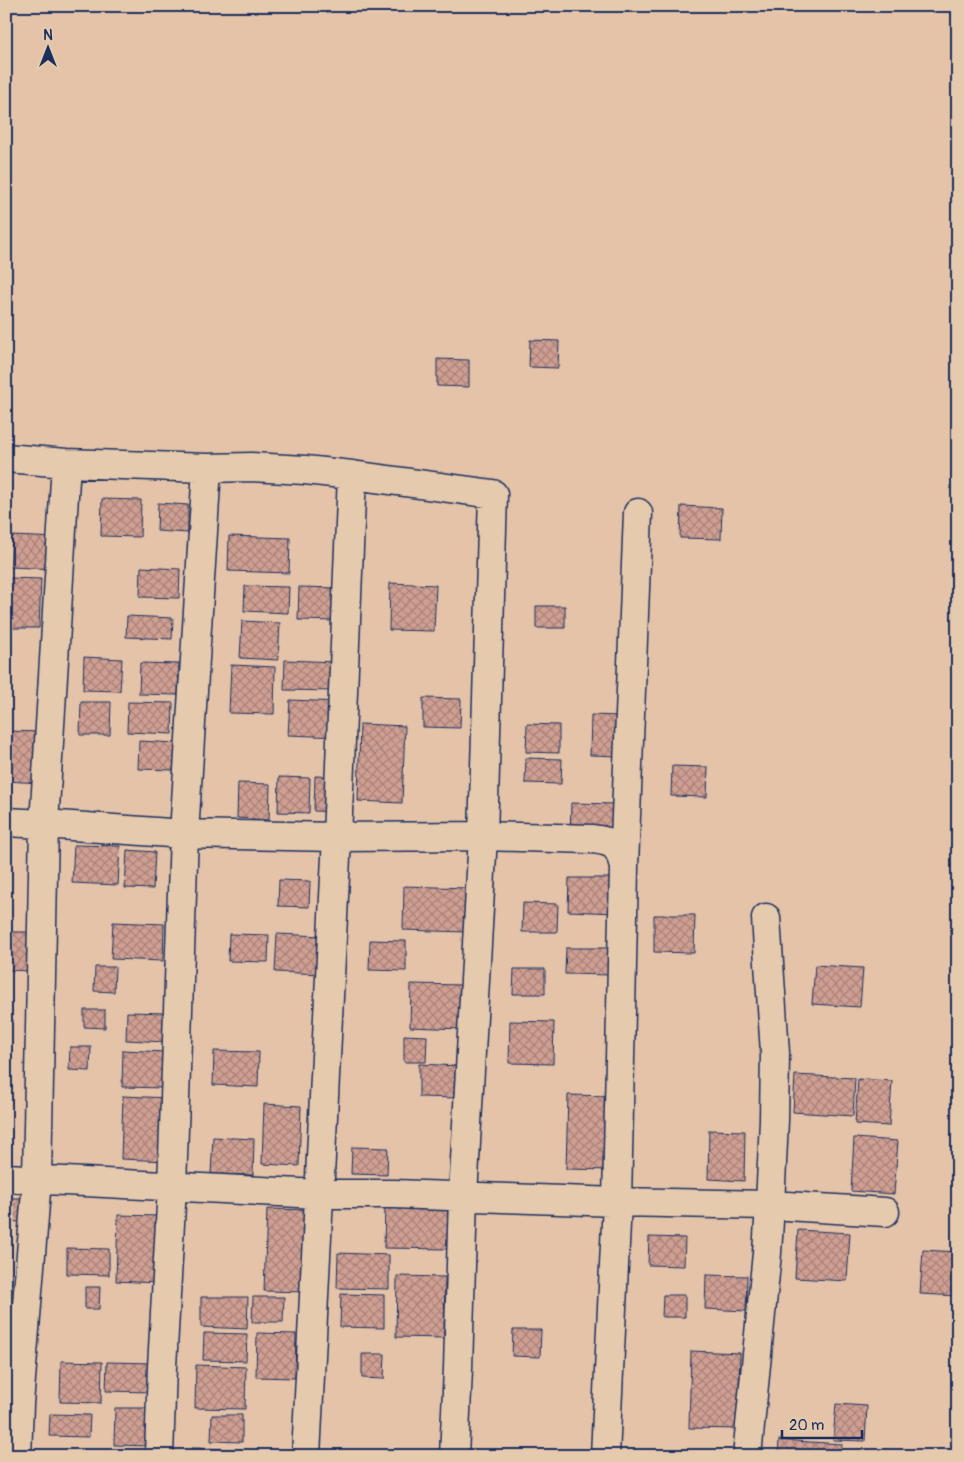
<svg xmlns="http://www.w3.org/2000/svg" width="964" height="1462" viewBox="0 0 964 1462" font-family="Pangolin,sans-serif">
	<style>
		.building { fill: url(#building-cross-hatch); stroke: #1b2f5e }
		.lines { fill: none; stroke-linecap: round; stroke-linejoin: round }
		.street-casing { stroke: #1b2f5e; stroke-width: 31 }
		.street { stroke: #e5caad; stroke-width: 28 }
	</style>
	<defs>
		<pattern id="building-cross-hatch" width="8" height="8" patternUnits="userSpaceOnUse" patternTransform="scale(1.25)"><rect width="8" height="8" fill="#d09f92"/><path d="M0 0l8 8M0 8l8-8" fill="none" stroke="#a8827a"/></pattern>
	</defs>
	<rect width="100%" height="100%" fill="#e4c3a9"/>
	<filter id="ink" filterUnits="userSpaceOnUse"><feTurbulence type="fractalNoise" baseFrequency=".02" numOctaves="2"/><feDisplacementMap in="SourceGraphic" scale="10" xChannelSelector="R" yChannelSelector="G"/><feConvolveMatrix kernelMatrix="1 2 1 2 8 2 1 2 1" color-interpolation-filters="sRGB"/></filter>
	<g filter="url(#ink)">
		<path class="building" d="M530,340L559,341L558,368L529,367Z
			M437,359L469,360V387L437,386Z
			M6,482H11L9,524H6Z
			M102,499L141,500L140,537L101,536Z
			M158,503L188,505V533L157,531Z
			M681,506L722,508L721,539L680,538Z
			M12,536L59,538L58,569L10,567Z
			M229,536L290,538L289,573L228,571Z
			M141,567L180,569L179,598L140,597Z
			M10,578L41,579L39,628H8Z
			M390,583L436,585L434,631L389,630Z
			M245,586L289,587L288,613L244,611Z
			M299,587L338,588L336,621L298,620Z
			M536,606H565V628H536Z
			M127,616L173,618L172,639L126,637Z
			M242,621L280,623L278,660L240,658Z
			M84,657L122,659L120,691L83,690Z
			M285,660L336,662L335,691L284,690Z
			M140,663L179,664L178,695L139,694Z
			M231,665L275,667L274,714L229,713Z
			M423,698L461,699L460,728L423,727Z
			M290,700L341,702L339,737L288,735Z
			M81,702H111L110,735H80Z
			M128,702L173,703L172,734L127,732Z
			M591,715L621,716L620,756L590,755Z
			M360,724L405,726L402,803L358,801Z
			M527,724L559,725V753L526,752Z
			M6,731L42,732L40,783L6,781Z
			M139,741L177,743L176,770L138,769Z
			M526,758L562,759L561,784L525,783Z
			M672,766L708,767L707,797L671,796Z
			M315,776L337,777L336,812L314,811Z
			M279,777L310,778L309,813L278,812Z
			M238,783L270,784L269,820L237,818Z
			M571,803L616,804L615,838L570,837Z
			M74,845L120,846L118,885L72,883Z
			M127,850L155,852L153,889L125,888Z
			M569,878H617L616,913L568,911Z
			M279,880L310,881L309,907L278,906Z
			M404,886L468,888L466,932L403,930Z
			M523,903L558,904L557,932H522Z
			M654,915H695L694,953L654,952Z
			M113,922L164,924L163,961L111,959Z
			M6,932H34L32,971L6,970Z
			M229,934L269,935L268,962L228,961Z
			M277,934L322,936L321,974L275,972Z
			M370,940L406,941V971L369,970Z
			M566,948H613L612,975L565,974Z
			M815,965L863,968L860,1007L812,1004Z
			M95,967H115L114,992L94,991Z
			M514,969H545V994H513Z
			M411,984L463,985L462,1029L410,1027Z
			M84,1010H105V1028L84,1027Z
			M127,1012L166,1013V1042L126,1040Z
			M510,1021L554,1022L553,1064L509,1063Z
			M404,1035L427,1036L426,1062H404Z
			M70,1047H91L90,1071L69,1070Z
			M123,1050L166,1052L165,1088L122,1087Z
			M214,1051L259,1052L258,1087L213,1085Z
			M419,1064L459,1066L458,1098L419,1097Z
			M795,1075L855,1078L853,1116L793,1112Z
			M858,1079L892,1081L889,1126L855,1124Z
			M568,1095L613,1096L611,1170L566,1169Z
			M123,1096L169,1098L167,1161L121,1159Z
			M264,1104L301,1106L299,1166L262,1164Z
			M709,1130L745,1131L744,1181L708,1179Z
			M213,1137L254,1139L253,1175L211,1174Z
			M854,1138L898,1141L894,1194L851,1191Z
			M352,1147L388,1148L387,1175L351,1174Z
			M6,1198H22L21,1222L6,1221Z
			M385,1205L449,1207L448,1249L384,1248Z
			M267,1209L311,1210L309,1292L264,1291Z
			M118,1215L158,1216L156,1283L116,1281Z
			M798,1230L850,1233L847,1281L795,1278Z
			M649,1237L685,1238L684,1266L648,1265Z
			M67,1248L109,1249V1275L67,1274Z
			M923,1250L958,1252V1296L920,1294Z
			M338,1253L389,1255V1289L337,1288Z
			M706,1275L747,1276L746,1311L705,1309Z
			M397,1276L445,1277L444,1338L396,1337Z
			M85,1287H100L99,1309H85Z
			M341,1294L384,1295V1328L340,1327Z
			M663,1295H685V1317H662Z
			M201,1297H248L247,1329L201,1327Z
			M253,1297H284L283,1322H252Z
			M6,1327H12L11,1363H6Z
			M513,1330H541L540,1357L512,1356Z
			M204,1333L247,1334L246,1361L203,1360Z
			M257,1333L296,1334L295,1378L256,1377Z
			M691,1351L740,1353L738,1429L689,1428Z
			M362,1354H385L384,1379L362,1378Z
			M61,1361L102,1362L101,1403L60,1402Z
			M107,1362L153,1363L152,1392L106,1391Z
			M196,1365L246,1367L245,1409L195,1408Z
			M836,1404L867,1406L865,1441L833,1440Z
			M115,1408H153L151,1446L114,1445Z
			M50,1414L90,1415L89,1437L49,1436Z
			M212,1415H242V1442L211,1441Z
			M779,1440L842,1444L841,1456H778Z
			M192,1448L236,1449L235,1456H192Z"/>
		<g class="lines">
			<defs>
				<path id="street" d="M6,458L66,463L207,468L251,467L305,470L352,475L493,494L483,836L463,1196L458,1369L454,1456
					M6,822L44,824L66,463
					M624,866L638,513
					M766,918L775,1053L774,1120L770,1205L885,1212
					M6,1178L319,1194H394L617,1202L770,1205L767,1253L747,1456
					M17,1456L19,1404L37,1179L44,824L184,834L337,837L483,836L592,839C614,841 620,846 624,868L617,1202L605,1456
					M159,1456L162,1367L172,1187L184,834L207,468
					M306,1456L337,837L352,475"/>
			</defs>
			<use href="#street" class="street-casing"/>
			<use href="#street" class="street"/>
		</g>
	</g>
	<rect width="964" height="1462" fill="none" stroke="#e5caad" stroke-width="25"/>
	<rect x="12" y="12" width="939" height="1437" fill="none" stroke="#1b2f5e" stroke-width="2" filter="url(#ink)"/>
	<g transform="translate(48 48)" stroke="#e5caad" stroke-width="4" paint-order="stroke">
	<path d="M0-4L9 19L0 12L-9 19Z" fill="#1b2f5e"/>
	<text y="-8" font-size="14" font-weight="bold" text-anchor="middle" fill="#1b2f5e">N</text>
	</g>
	<path d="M782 1430v8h80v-8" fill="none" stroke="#1b2f5e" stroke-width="2.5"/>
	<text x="789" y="1430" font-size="15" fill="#1b2f5e" stroke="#e5caad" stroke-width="4" paint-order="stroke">20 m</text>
</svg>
